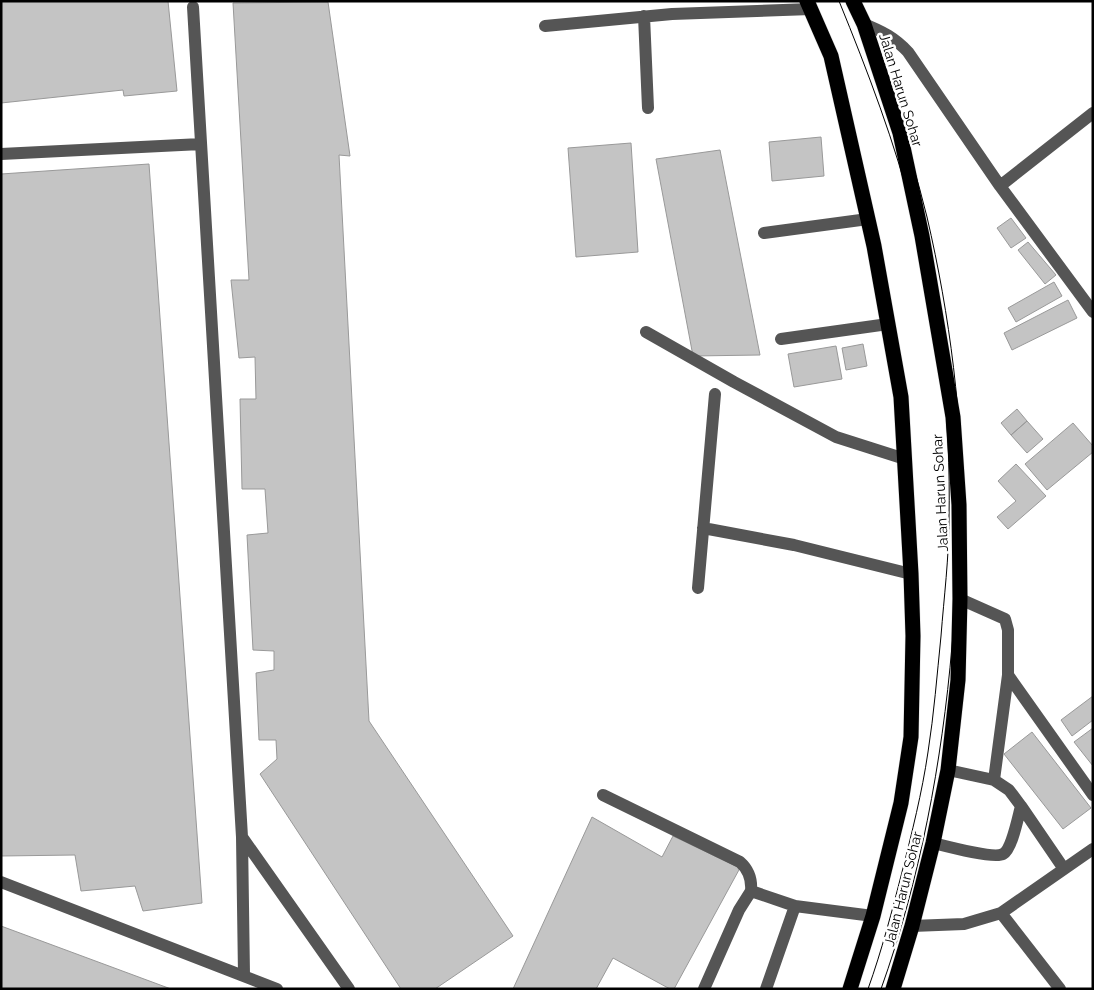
<svg xmlns="http://www.w3.org/2000/svg" width="1094" height="990" viewBox="0 0 1094 990" font-family="Raleway,sans-serif">
	<style>
		.building { fill: #c4c4c4; stroke: #999 }
		.lines { fill: none; stroke-linecap: round; stroke-linejoin: round }
		.highway-casing { stroke: #dbdbdb; stroke-width: 16 }
		.minor { stroke: #555; stroke-width: 12 }
		.highway { stroke: #000; stroke-width: 15 }
		.tram { stroke: #000; stroke-width: 1 }
		.labels { text-anchor: middle; dominant-baseline: central; stroke-width: 5; stroke-linejoin: round; paint-order: stroke }
		.street-label { font-size: 14px; fill: #000; stroke: #fff }
	</style>
	<rect width="100%" height="100%" fill="#fff"/>
	<path class="building" d="M1,1H168L177,91L124,96L123,90L1,103Z
		M328,2L350,156L339,155L369,721L513,936L435,989H401L260,774L277,759L276,740H259L256,673L274,670V651L253,650L247,535L268,533L265,489H242L240,399H256L255,357L239,358L231,280H249L233,3Z
		M821,137L824,176L772,181L769,142Z
		M631,143L638,252L576,257L568,148Z
		M720,150L760,355L693,356L656,159Z
		M149,164L202,903L143,911L135,886L81,891L75,855L1,856V174Z
		M1011,218L1026,238L1011,248L997,228Z
		M1028,242L1056,275L1045,284L1018,250Z
		M1054,282L1062,296L1016,322L1008,308Z
		M1068,300L1077,318L1012,350L1004,333Z
		M863,344L867,366L846,370L842,348Z
		M836,346L842,379L794,387L788,354Z
		M1017,409L1027,421L1011,435L1001,423Z
		M1027,421L1043,439L1027,453L1011,435Z
		M1073,423L1093,446V452L1047,490L1025,464Z
		M1016,464L1046,496L1008,529L997,517L1016,501L998,481Z
		M1093,696V720L1072,736L1061,720Z
		M1093,728V766L1074,742Z
		M1032,732L1091,808L1063,829L1004,754Z
		M592,817L662,857L673,836L740,868L674,989H670L613,958L596,989H513Z
		M1,926L171,989H1Z"/>
	<g class="lines">
		<defs>
			<path id="highway" d="M807,1L831,56L874,246L901,397L911,574L913,636L911,737L901,803L873,916L850,989
				M853,1L864,24L900,133L922,236L953,417L959,505L960,599L958,680L948,770L933,843L912,926L893,989"/>
		</defs>
		<use href="#highway" class="highway-casing"/>
		<path class="minor" d="M193,7L242,837L349,989
			M644,16L648,108
			M864,24C882,31 895,38 908,52L1000,186L1093,312
			M545,26L672,14L811,9
			M1,154L201,144
			M1000,186L1093,113
			M764,233L868,219
			M646,332L734,382L836,437L905,459
			M781,339L888,324
			M703,528L794,545L911,574
			M698,588L715,394
			M960,599L1005,619L1008,630V675L994,780
			M1008,675L1093,795
			M603,795L740,862C749,870 752,879 751,891
			M1021,806L1064,869
			M242,837L244,975
			M933,843C945,846 994,859 1003,854C1012,849 1018,817 1021,806L1009,790L994,780L948,770
			M1,882L277,989
			M1001,913L1060,989
			M912,926L964,924L1001,913L1093,849
			M704,989L739,910L751,891L795,906L873,916
			M766,989L795,906"/>
		<use href="#highway" class="highway"/>
		<path class="tram" d="M839,1C868,72 895,143 914,217C940,315 951,419 949,519C949,558 944,597 941,636C937,675 934,714 928,752C922,793 912,832 902,872C892,911 882,950 868,989
			M853,1C881,72 909,143 927,217C950,316 963,418 962,520C961,562 956,604 952,646C942,762 920,880 881,989"/>
	</g>
	<g class="labels">
		<g class="street-label">
			<text transform="translate(901 90) rotate(73)">Jalan Harun Sohar</text>
			<text transform="translate(940 493) rotate(-93)">Jalan Harun Sohar</text>
			<text transform="translate(903 889) rotate(-76)">Jalan Harun Sohar</text>
		</g>
	</g>
	<rect width="1094" height="990" fill="none" stroke="#000000" stroke-width="5"/>
</svg>
